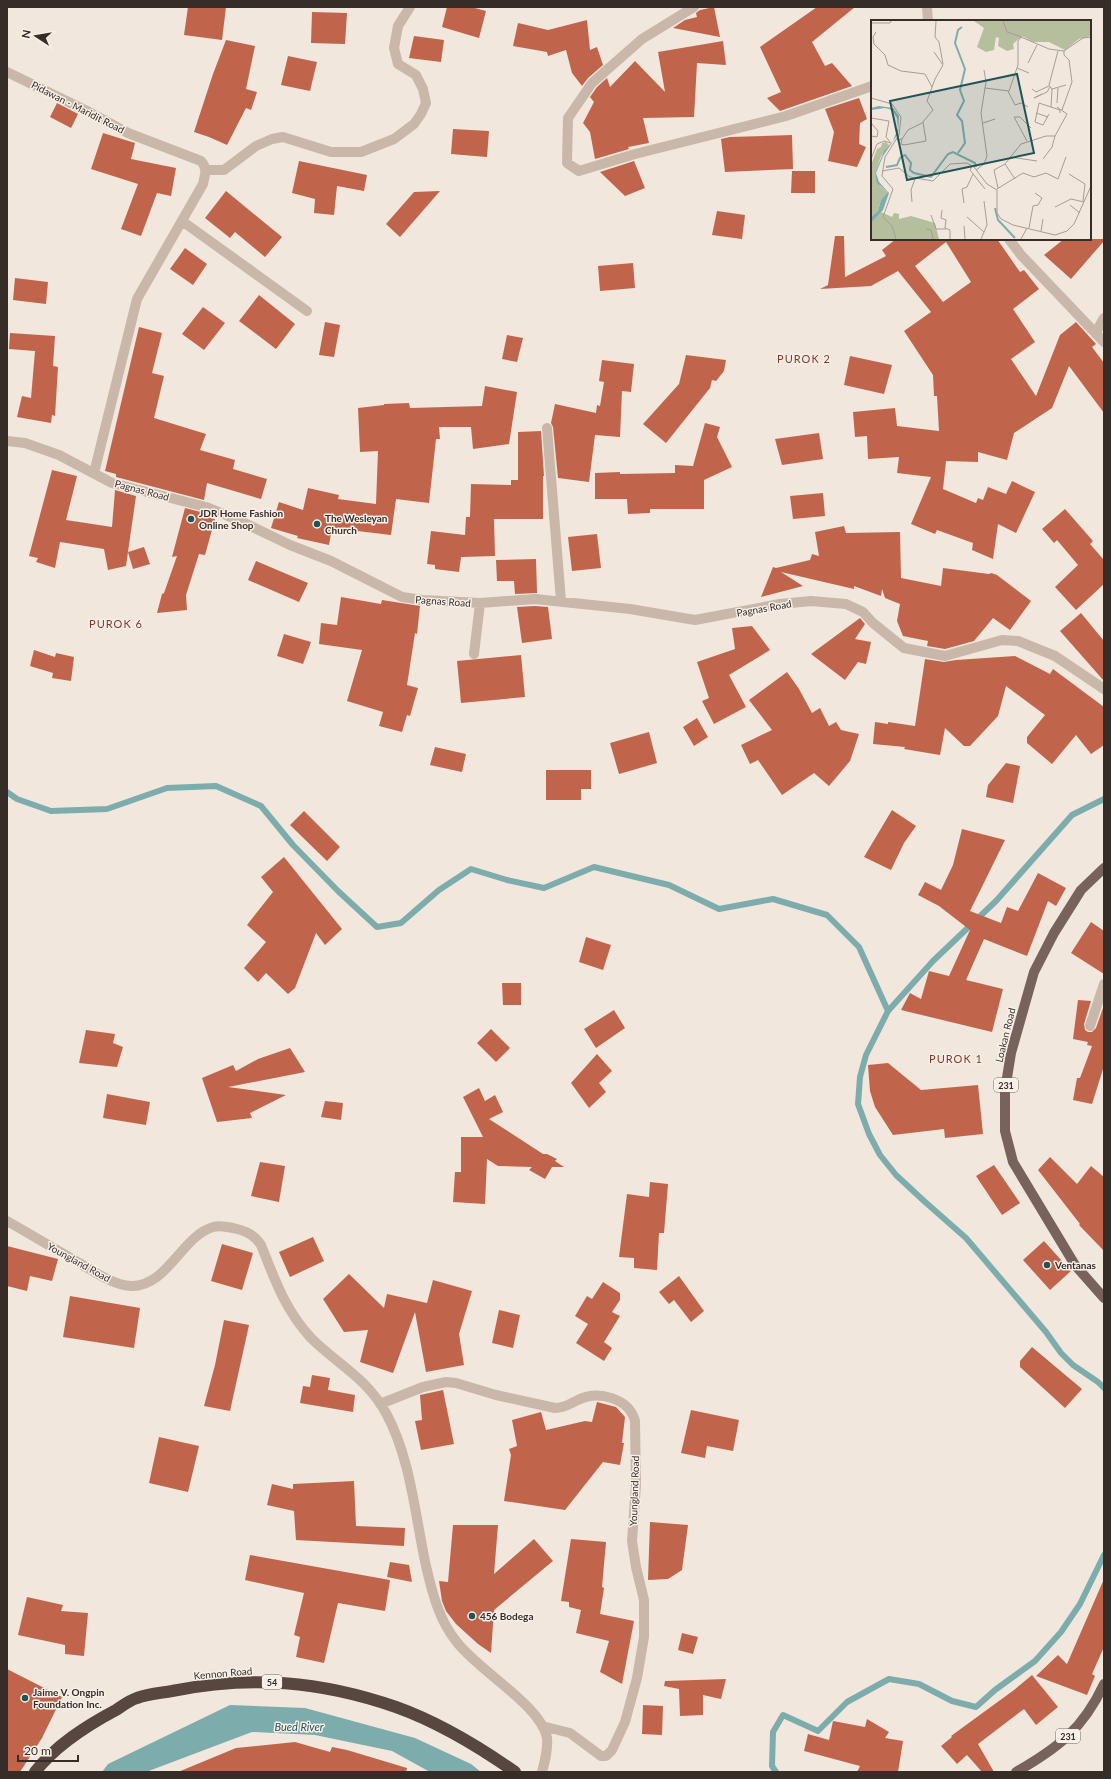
<svg xmlns="http://www.w3.org/2000/svg" width="1111" height="1779" viewBox="0 0 1111 1779" font-family="Lato,sans-serif">
	<style>
		.water { fill: #7dacad }
		.lines { fill: none; stroke-linecap: round; stroke-linejoin: round }
		.stream { stroke: #7dacad; stroke-width: 6 }
		.building { fill: #c0654c; fill-rule: evenodd }
		.minor { stroke: #c9b7a9; stroke-width: 10 }
		.major { stroke: #77635b; stroke-width: 10 }
		.highway { stroke: #574740; stroke-width: 12 }
		.poi-dot { fill: #205456; stroke: #f9f1e9; stroke-width: 1.5 }
		.labels { text-anchor: middle; dominant-baseline: central; stroke-width: 3; stroke-linejoin: round; paint-order: stroke }
		.shield { fill: #f9f1e9; stroke: #706863; stroke-width: 1 }
		.shield-label { font-size: 9px; font-weight: bold; fill: #362d29 }
		.street-label { font-size: 10px; fill: #362d29; stroke: #f9f1e9 }
		.poi-label { font-size: 10px; font-weight: bold; fill: #362d29; stroke: #f9f1e9; text-anchor: start }
		.neighbourhood-label { font-size: 11px; letter-spacing: 1px; fill: #813926; stroke: #f9f1e9 }
		.water-label { font-size: 11px; font-style: italic; fill: #205456; stroke: #f9f1e9 }
		.inset-river { fill: none; stroke: #7dacad; stroke-width: 2 }
		.inset-road { fill: none; stroke: #a69d95; stroke-width: 1 }
		.view { fill: #205456; fill-opacity: 0.15; stroke: #205456; stroke-width: 2 }
		.inset-edge { fill: none; stroke: #362d29; stroke-width: 2 }
	</style>
	<rect width="100%" height="100%" fill="#f1e7dd"/>
	<path class="water" d="M230,1705L305,1708L415,1738L471,1764L481,1772H430L392,1751L315,1735L252,1732L146,1772H102L108,1764Z"/>
	<g class="lines">
		<path class="stream" d="M7,792L17,799L51,811L107,809L167,788L216,786L261,806L293,845L338,891L377,927L401,923L439,890L471,869L507,880L544,888L594,867L669,885L719,909L773,899L827,915L859,947L888,1011
			M1104,799L1072,815L996,901L933,961L888,1011L866,1055L860,1077L858,1104L869,1134L880,1155L896,1175L924,1201L966,1238L1046,1332L1061,1353L1073,1365L1098,1382L1104,1388
			M776,1772L772,1766L773,1732L783,1715L818,1731L847,1702L889,1679L919,1684L952,1701L976,1707L995,1690L1035,1661L1061,1632L1080,1604L1104,1555"/>
	</g>
	<path class="building" d="M188,7H226L222,40L184,35Z
		M447,7H471L486,11L479,38L442,27Z
		M714,7L720,37L673,28L685,20L697,17L696,13L700,10Z
		M817,7H855L812,42L825,66L832,63L852,86L780,111L767,98L781,92L760,47Z
		M312,12L347,13L345,44L311,43Z
		M587,20L590,50L597,47L603,65L588,78L582,86L572,73L566,50L548,56L547,52L513,46L518,23L548,30Z
		M414,36L444,40L441,62L409,58Z
		M226,40L255,46L246,89L257,92L251,110L246,108L227,145L209,137L194,132L213,74Z
		M723,41L726,65L697,63L694,117L643,118L649,143L628,147L629,149L595,159L590,132L583,123L594,102L590,97L597,87L607,78L610,87L635,61L665,92L658,52Z
		M288,56L317,62L310,91L281,85Z
		M859,98L867,119L860,123L859,144L866,147L857,167L828,161L834,132L825,109Z
		M57,103L78,114L71,128L50,117Z
		M453,129L489,131L487,157L451,154Z
		M103,133L135,143L131,159L176,168L171,196L157,193L141,236L121,229L138,184L91,169Z
		M792,135L793,169L725,172L721,139L730,137Z
		M299,161L367,175L364,191L337,186L334,215L314,213L315,199L292,193Z
		M634,161L645,188L625,196L600,172Z
		M792,171H815V193H791Z
		M226,191L282,237L265,257L235,232L230,238L205,218Z
		M440,191L400,237L386,224L414,192Z
		M717,211L745,215L742,239L712,235Z
		M835,236H844L845,277L886,256L882,250L896,239H997L1020,272L1024,270L1039,289L1013,309L1035,342L1011,359L1036,396L1060,335L1076,322L1096,344L1092,347L1104,363V413L1069,366L1052,408L1014,433L1007,460L978,452V462L946,461L943,489L976,503L978,498L983,500L988,487L1006,494L1012,481L1035,492L1016,533L998,524L993,559L972,550L973,543L937,530L935,534L911,524L931,477L897,473L899,457L868,459L867,436L855,437L853,412L895,408L897,426L939,431L937,396H934L933,375L904,331L931,312L898,271L871,286L820,289L828,285ZM946,242L971,282L943,302L915,266Z
		M1064,239H1104V241L1071,279L1044,255Z
		M185,248L207,264L193,285L170,269Z
		M633,263L635,288L600,291L598,266Z
		M15,278L48,282L46,304L13,300Z
		M259,295L295,324L276,349L239,321Z
		M203,307L225,323L204,350L182,334Z
		M325,322L340,325L334,357L319,355Z
		M139,327L162,333L152,373L164,376L154,418L206,434L200,450L235,460L233,469L267,479L261,499L207,483L204,500L116,477V474L105,471Z
		M10,333L55,336L53,366L58,367L55,416L52,415L51,423L17,417L22,396L31,398L35,351L9,349Z
		M507,335L523,338L517,362L502,359Z
		M686,355L726,360L724,371L716,381L712,380L710,388L666,443L643,424L679,384Z
		M850,356L892,365L884,394L844,385Z
		M602,360L634,364L631,392L622,391L620,437L595,435L589,482L558,478L553,427L551,423L555,404L596,413L597,405L600,406L604,382L599,381Z
		M485,386L517,392L509,444L473,449L471,427H439L440,439H436L429,503L396,499L391,535L332,528L329,545L297,538L298,536L271,528L279,502L303,510L308,488L339,495L338,499L376,504L378,451L360,452L358,408L384,405V404L409,403L410,408L482,406Z
		M705,423L720,427L717,437L732,467L704,480V509H650V513L628,514L627,499H595V473L620,472V474L675,473V465L693,466Z
		M541,431L544,476H543V519H494L495,556L461,557L459,572L435,569V565L427,564L431,531L465,535L466,517H470L471,484L511,485V480H518V432Z
		M819,433L823,459L782,465L775,439Z
		M52,470L77,476L66,520L112,527L115,490L136,496L126,566L108,570L104,549L60,542L55,568L36,562L38,558L29,556Z
		M823,493L825,516L793,519L790,496Z
		M185,508L201,512L200,515L215,519L205,555L199,554L186,595L187,610L157,613L162,594L164,593L177,556L172,557Z
		M1065,509L1093,541L1090,544L1104,560V584L1076,610L1055,587L1078,565L1057,540L1054,543L1042,529Z
		M844,526L846,533L900,532L901,578L941,586L943,568L989,574L991,573L997,575L1031,601L1010,630L993,618L974,641L945,649L927,646L928,641L903,636L897,621L900,604L885,598L882,589L881,596L854,586V589L781,572L803,586L761,597L773,567L776,568L810,560L812,554L819,556L815,532Z
		M597,534L601,568L572,571L568,537Z
		M144,547L150,564L133,569L128,552Z
		M536,559L537,593L515,594L514,581H497L496,560Z
		M256,561L308,583L299,602L248,580Z
		M341,597L381,604L382,600L420,606L417,634L415,633L407,685L418,688L410,716L407,715L402,732L379,726L383,712L347,701L362,650L319,644L321,623L337,625Z
		M535,606L548,607L552,639L522,643L517,607Z
		M1081,613L1104,641V681L1060,631Z
		M860,618L865,624L855,639L871,642L866,664L858,662L845,680L811,654Z
		M752,626L770,650L729,675L746,707L714,724L702,701L709,698L697,662L735,649L732,628Z
		M284,634L311,642L303,664L277,656Z
		M34,650L55,657L56,653L74,657L71,681L52,678L53,673L30,666Z
		M521,655L525,697L461,703L457,661Z
		M1015,656L1050,674L1053,669L1104,707V745L1091,754L1076,735L1052,764L1027,743V737L1045,715L1006,686L998,716L970,746H964L945,728L940,755L904,749L905,747L873,744L875,722L888,724V722L915,726L925,659L944,662L956,660Z
		M787,672L799,689L812,713L820,708L829,726L836,722L841,730L859,734L850,761L829,786L814,773L782,795L758,760L750,764L741,745L772,730L749,700Z
		M697,718L708,737L694,746L683,727Z
		M649,732L657,763L619,774L610,743Z
		M435,747L466,754L462,772L430,765Z
		M1006,763L1020,766L1013,803L986,797L988,785Z
		M546,770H591V789H581V800H546Z
		M892,810L916,826L904,843L891,870L864,857Z
		M304,811L340,847L327,861L290,825Z
		M962,829L1005,840L970,911L1001,923L1007,907L1018,911L1038,873L1066,888L1056,906L1048,901L1027,956L984,939L966,980L1003,989L992,1032L901,1010L910,993L921,999L929,971L949,976L970,930L939,906L918,895L925,882L941,890L953,865Z
		M284,857L342,929L325,945L316,933L295,988L288,994L266,973L258,982L244,968L266,942L247,925L273,892L261,877Z
		M1091,922L1104,931V974L1071,953Z
		M586,937L611,945L603,970L579,962Z
		M502,983H521V1005H503Z
		M1078,1000L1091,1001L1084,1024L1085,1030L1088,1032H1092L1096,1028L1104,1005V1066L1092,1104L1073,1100L1077,1078H1080L1092,1046L1087,1045L1088,1042L1073,1039Z
		M614,1010L625,1028L596,1048L584,1029Z
		M491,1029L510,1048L496,1062L477,1043Z
		M86,1030L115,1034L113,1043L123,1047L117,1067L79,1063Z
		M290,1048L305,1072L228,1087L286,1095L250,1113L252,1118L217,1122L202,1078L233,1065L236,1071L258,1059Z
		M597,1054L612,1071L599,1083L606,1092L589,1108L571,1083Z
		M888,1063L921,1090L978,1085L983,1134L945,1138L944,1129L893,1135L875,1107L870,1091L868,1065Z
		M479,1088L485,1101L495,1095L503,1112L489,1119L543,1154H547L557,1159L555,1161L564,1167H552L545,1179L529,1170L532,1167L498,1166L487,1159L485,1204L453,1202L455,1172H461V1137H483L463,1097Z
		M107,1094L150,1102L146,1125L103,1118Z
		M325,1101L343,1103L341,1120L321,1117Z
		M1050,1157L1077,1184L1091,1166L1104,1177V1251L1079,1225L1080,1224L1038,1170Z
		M260,1162L285,1166L279,1202L251,1196Z
		M994,1165L1020,1203L1002,1215L976,1176Z
		M650,1182L668,1184L664,1233H659L657,1270L634,1268V1258L619,1257L627,1194L649,1197Z
		M313,1237L324,1261L290,1277L279,1252Z
		M1044,1241L1071,1271L1050,1290L1023,1260Z
		M222,1244L253,1253L242,1290L211,1281Z
		M7,1246L58,1259L52,1281L30,1276L27,1291L7,1286Z
		M349,1274L384,1308L387,1294L427,1303L433,1280L472,1291L459,1334L464,1365L426,1372L415,1312L393,1373L360,1362L368,1330L344,1332L323,1299Z
		M679,1276L704,1311L691,1322L674,1300L669,1304L659,1292Z
		M603,1282L620,1293V1300L612,1312L620,1316L604,1342L612,1348L604,1361L576,1343L588,1324L575,1316L587,1296L592,1299Z
		M70,1296L140,1308L134,1348L63,1337Z
		M499,1310L520,1315L513,1348L492,1343Z
		M224,1320L249,1325L230,1411L204,1406L215,1365Z
		M1032,1347L1082,1389L1065,1408L1020,1367V1361Z
		M312,1375L330,1378L328,1390L355,1395L353,1412L300,1403L303,1386L310,1387Z
		M443,1390L454,1444L421,1450L415,1421L422,1420L420,1395Z
		M597,1402L616,1407L625,1417L622,1443H624L620,1465L603,1462L565,1510L504,1501L511,1455L509,1449L517,1446L512,1420L541,1412L546,1430L585,1421L592,1422Z
		M691,1410L739,1420L733,1451L707,1446L705,1458L681,1453Z
		M159,1437L199,1446L188,1492L149,1483Z
		M354,1481L356,1526L405,1528L404,1546L296,1540L294,1511L267,1505L272,1484L293,1489V1484Z
		M650,1522L688,1525L682,1570L668,1579L648,1580Z
		M453,1525H498L494,1574L534,1539L553,1561L494,1610L491,1653L478,1644L456,1624L446,1611L442,1601L439,1581L448,1582Z
		M571,1539L606,1542L602,1587L604,1588L600,1614L634,1621L622,1684L600,1672L609,1641L576,1633L581,1610L569,1607V1602L561,1601Z
		M250,1555L390,1580L385,1611L338,1603L324,1663L296,1657L300,1637L294,1635L304,1593L245,1580Z
		M390,1562L409,1565L412,1582L387,1577Z
		M1104,1579V1647L1092,1674L1095,1676L1087,1695L1036,1676L1058,1655L1067,1664Z
		M27,1597L63,1605L61,1611L88,1613L84,1656L65,1654V1645L18,1635Z
		M682,1633L698,1637L693,1654L678,1650Z
		M7,1669L62,1697L42,1738L20,1772H7Z
		M1032,1675L1058,1707L1036,1725L1024,1709L978,1744L994,1772H982L967,1755L957,1764L941,1746L952,1737L951,1736L1014,1690Z
		M726,1679L721,1699L703,1695V1715L680,1716L679,1689L664,1686L665,1681Z
		M643,1705L663,1706L662,1735L642,1734Z
		M867,1719L889,1732L885,1738L903,1741L898,1772H857L860,1766L804,1751L808,1734L829,1740L833,1721L865,1727Z
		M295,1742L330,1752L332,1747L347,1750L407,1768L406,1772H178L236,1748Z"/>
	<g class="lines">
		<path class="minor" d="M694,7L642,39L592,83L568,118L567,163L579,171L635,154L786,116L872,86
			M927,7L928,21
			M7,72L87,111L128,133L201,161C208,169 205,174 203,184L137,299L94,473
			M207,170H224L256,146L272,139L283,137L331,152H361L394,139L414,124L421,114L426,103L423,89L416,75L398,64L394,48L398,26L410,7
			M182,221L307,311
			M1009,239L1021,255L1104,342
			M1096,332L1104,318
			M547,428L561,601
			M7,441L25,443L59,455L112,483L206,507L236,519L290,545L331,561L402,597L422,600L480,603L535,599L630,609L695,620L780,604L811,601L846,604L863,612L873,623L904,648L945,656L1002,640L1018,641L1055,656L1104,689
			M474,654L480,603
			M1090,1026L1104,984
			M7,1221C30,1234 53,1248 76,1261C90,1269 114,1286 131,1286C167,1287 182,1236 213,1227C220,1225 229,1227 237,1229C248,1232 254,1235 261,1245C275,1280 285,1310 311,1338C337,1364 366,1377 386,1413C411,1459 415,1516 426,1566C432,1592 439,1620 456,1641C477,1670 541,1705 547,1738C548,1750 545,1761 542,1772
			M380,1404L423,1387L446,1382L456,1383L496,1395L555,1408C565,1408 569,1404 578,1400C598,1390 629,1398 635,1421L636,1485L632,1541L636,1567L644,1600V1637L637,1678L625,1722L612,1750L606,1756H601L570,1733L542,1726"/>
		<path class="major" d="M1104,868L1081,890L1054,933L1034,972L1011,1053L1005,1090V1131L1013,1162L1075,1265L1104,1298
			M1016,1772C1058,1748 1083,1729 1104,1684"/>
		<path class="highway" d="M35,1772C56,1745 86,1726 116,1710C122,1706 130,1700 137,1698C148,1694 161,1693 172,1691C250,1675 321,1681 396,1707C438,1722 478,1746 515,1772"/>
	</g>
	<g class="poi-dot">
		<circle cx="191" cy="519" r="4"/>
		<circle cx="317" cy="524" r="4"/>
		<circle cx="1047" cy="1265" r="4"/>
		<circle cx="472" cy="1616" r="4"/>
		<circle cx="25" cy="1698" r="4"/>
	</g>
	<g class="labels">
		<g class="shield">
			<rect x="994" y="1078" width="24" height="14" rx="3"/>
			<rect x="262" y="1675" width="20" height="14" rx="3"/>
			<rect x="1056" y="1729" width="24" height="14" rx="3"/>
		</g>
		<g class="shield-label">
			<text x="1006" y="1085">231</text>
			<text x="272" y="1682">54</text>
			<text x="1068" y="1736">231</text>
		</g>
		<g class="street-label">
			<text transform="translate(78 107) rotate(27)">Pidawan - Maridit Road</text>
			<text transform="translate(142 490) rotate(15)">Pagnas Road</text>
			<text transform="translate(443 601) rotate(4)">Pagnas Road</text>
			<text transform="translate(764 608) rotate(-10)">Pagnas Road</text>
			<text transform="translate(1005 1035) rotate(-76)">Loakan Road</text>
			<text transform="translate(79 1262) rotate(29)">Youngland Road</text>
			<text transform="translate(634 1491) rotate(-88)">Youngland Road</text>
			<text transform="translate(223 1673) rotate(-5)">Kennon Road</text>
		</g>
		<g class="poi-label">
			<text x="199" y="513">JDR Home Fashion<tspan x="199" dy="12">Online Shop</tspan></text>
			<text x="325" y="518">The Wesleyan<tspan x="325" dy="12">Church</tspan></text>
			<text x="1055" y="1265">Ventanas</text>
			<text x="480" y="1616">456 Bodega</text>
			<text x="33" y="1692">Jaime V. Ongpin<tspan x="33" dy="12">Foundation Inc.</tspan></text>
		</g>
		<g class="neighbourhood-label">
			<text x="804" y="358">PUROK 2</text>
			<text x="116" y="623">PUROK 6</text>
			<text x="956" y="1058">PUROK 1</text>
		</g>
		<g class="water-label">
			<text x="299" y="1726">Bued River</text>
		</g>
	</g>
	<g transform="translate(871 20)">
		<rect width="220" height="220" fill="#f1e7dd"/>
		<path d="M103,1H220V16L208,19L194,30L178,22H162L151,16L142,24L143,29L136,31L127,26L128,18L125,17L123,30L115,32L106,27L113,8ZM15,122L18,125L10,136L4,154L9,166L17,172L10,180L7,191L0,197V145L6,129L10,127L11,123ZM10,192L21,197L23,193L28,194V199L40,196L64,203L68,219H0V203Z" fill="#b5bf9e"/>
		<path d="M8,86L22,88L28,96L27,114L12,136L5,153L8,162L18,173L12,190L0,203V197L7,191L10,180L17,172L6,163L4,153L13,131L22,121L27,108L26,98L21,90L14,88L0,90V88Z" fill="#7dacad"/>
		<path class="inset-river" d="M87,133L94,123L91,101L86,95L93,81L89,70L94,49L84,23L87,10L91,7M15,147L26,145L29,138L34,135L40,143L39,150L43,153L60,157L77,134L82,132L104,143L105,147M124,188L127,200L144,218"/>
		<path class="inset-road" d="M65,1L64,17L68,22L72,44M132,1L136,12L151,17M0,3H19L20,1M5,12L2,17L3,24L14,35L17,45L30,51L54,54L61,67M157,43L166,25M146,48L158,53M114,68L138,71L147,45V21L150,17L178,29L193,31L212,18L220,17M161,69L165,72L178,66M181,69L195,65M137,71L144,85L150,83L157,87M171,74L163,78L176,72L179,67M0,78L21,84L30,97L28,115L14,137L11,156L22,169L12,197L21,206L25,219M186,83L187,68M180,87L181,69L178,65L187,31M191,90L201,62L198,40L193,35V31M165,93L177,97M178,94L172,105L164,102L168,83L189,90V93M0,98L18,101L15,117L19,122M0,103L7,111L6,117L0,116M112,103L124,99M31,119L30,124L33,125L55,121L52,102M26,120L31,119L37,110L51,103L62,90L56,81L64,59L72,45L63,32M156,121L143,97H149L160,108M139,137L166,141M0,139L6,124L13,121L20,123M172,139L181,127L184,116L196,94L186,87M134,144L144,159M101,146L99,150L114,169M105,150L113,144L116,136L110,93L115,62L113,50M11,151L28,148L39,157L62,161L79,144L96,143L103,147L116,164L126,170V193L130,199L142,205L184,215L196,211L203,204L220,166M198,154L214,164L212,181M127,168L123,150L134,144L150,124L175,116H184M126,169L152,153L163,157L175,153L187,159L195,137M41,182L40,170L44,159M93,183L91,169L96,167L102,154M199,185L209,193M184,187L200,179L213,182M71,190L70,198L75,200L74,208L79,210V219M60,195L65,209H75M96,197L113,212M93,206L94,219M158,208L162,186L167,185L171,178L164,173M55,209L60,210L62,219M170,211L172,199M110,219L116,205L113,181M150,219L156,208"/>
		<path class="view" d="M146,54L163,133L36,160L19,81Z"/>
		<rect width="220" height="220" class="inset-edge"/>
	</g>
	<rect width="1111" height="1779" fill="none" stroke="#362d29" stroke-width="16"/>
	<g transform="translate(36 36) rotate(282)" stroke="#f9f1e9" stroke-width="3" paint-order="stroke">
	<path d="M0-3L7 15L0 10L-7 15Z" fill="#362d29"/>
	<text y="-6" font-size="11" font-weight="bold" text-anchor="middle" fill="#362d29">N</text>
	</g>
	<path d="M18 1755v6h60v-6" fill="none" stroke="#362d29" stroke-width="2"/>
	<text x="24" y="1755" font-size="12" fill="#362d29" stroke="#f9f1e9" stroke-width="3" paint-order="stroke">20 m</text>
</svg>
